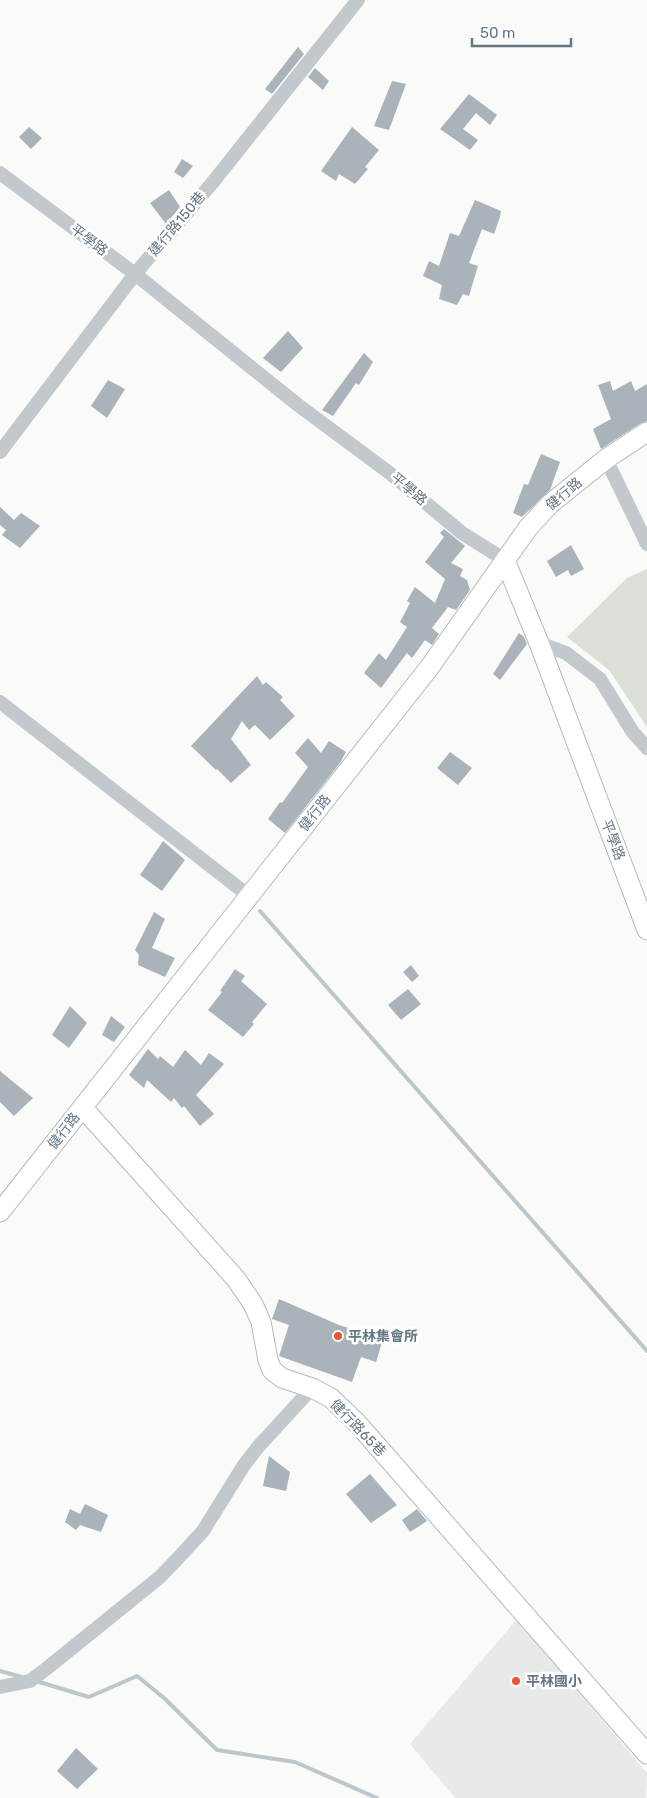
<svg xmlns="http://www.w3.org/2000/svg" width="647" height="1798" viewBox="0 0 647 1798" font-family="Rubik,'Noto Sans TC',sans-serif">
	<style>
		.built { fill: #e8e9e9 }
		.green { fill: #dadfd7 }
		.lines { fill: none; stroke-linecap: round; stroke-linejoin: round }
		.stream { stroke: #bbc7cb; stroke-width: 4 }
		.building { fill: #aab3b9 }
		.secondary-casing { stroke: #b3babf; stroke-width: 21 }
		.street { stroke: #c3c8cc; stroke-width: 14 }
		.secondary { stroke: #fff; stroke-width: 19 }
		.poi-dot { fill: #e4572e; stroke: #fff; stroke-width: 2 }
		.labels { text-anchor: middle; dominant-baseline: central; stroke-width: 5; stroke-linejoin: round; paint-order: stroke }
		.street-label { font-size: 14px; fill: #657683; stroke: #fff }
		.poi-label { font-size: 14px; font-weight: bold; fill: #657683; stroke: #fff; text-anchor: start }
	</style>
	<rect width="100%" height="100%" fill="#fafaf8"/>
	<path class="built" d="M517,1619L647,1773L646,1798H455L410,1744Z"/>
	<path class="green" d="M647,569V727L609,670L567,637L627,578Z"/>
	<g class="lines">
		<path class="stream" d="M260,911L647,1351
			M0,1671L22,1677
			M36,1681L89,1697L137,1676L164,1698L217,1750L295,1762L377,1798"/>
	</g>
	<path class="building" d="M298,47L304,54L272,94L265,89Z
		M315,68L329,81L323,90L308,77Z
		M392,81L406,84L389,130L374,126Z
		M469,94L497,115L490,125L476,113L463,129L478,140L470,150L440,129Z
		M29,127L42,138L31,149L19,137Z
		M352,127L379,150L365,167L368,169L355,184L339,174L336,181L321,171Z
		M182,159L193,166L183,178L174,172Z
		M169,190L180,207L166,224L150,203Z
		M475,200L501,211L500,217L494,234L482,229L469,263L478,266L469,296L463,294L457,305L439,299L442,285L423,276L429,261L439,266L450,233L459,236Z
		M288,331L303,348L281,372L263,358Z
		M364,353L373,362L359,385L356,383L333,416L322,410Z
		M108,380L125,389L107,418L91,406Z
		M610,381L613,391L631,381L635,391L647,384V421L641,423L601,449L593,429L611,419L598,385Z
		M541,454L560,462L550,490L522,517L513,513L524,484L528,485Z
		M0,507L14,520L21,513L40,526L20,548L2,535L6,530L0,525Z
		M444,529L465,546L451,563L463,569L460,576L467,580L470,590L456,610L448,607L432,628L439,634L432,645L425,640L412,658L407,653L381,688L364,673L379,653L386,660L407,627L400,622L410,603L407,601L415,587L435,603L445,579L425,562L444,537L440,533Z
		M571,545L584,569L571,576L568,570L556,577L547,561Z
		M519,633L524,637L527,644L500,680L493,674Z
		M257,676L263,685L266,682L283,697L280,700L295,716L270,740L255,725L249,730L242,721L231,739L251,765L231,783L217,769L216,770L191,746Z
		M308,738L321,753L329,741L346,752L340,763L285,833L268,819L280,802L282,803L308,767L295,753Z
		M450,752L472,768L458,785L437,768Z
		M163,841L185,860L162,891L140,875Z
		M154,912L165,919L152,948L175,958L165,977L138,965L139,955L135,950Z
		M411,965L419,976L412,982L403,972Z
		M235,969L245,976L241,981L267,1004L252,1022L254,1024L243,1037L208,1010L222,992L220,991Z
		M408,989L421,1004L401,1020L388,1005Z
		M70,1006L87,1023L69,1048L52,1035Z
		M111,1016L125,1027L114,1042L102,1035Z
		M148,1049L158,1059L160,1056L173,1067L185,1050L201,1065L209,1053L224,1064L196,1095L214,1114L200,1126L184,1106L182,1108L174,1098L171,1102L147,1080L144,1088L129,1075Z
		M0,1071L33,1098L14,1116L0,1102Z
		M279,1299L339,1325L383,1339L376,1362L361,1357L352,1382L279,1356L289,1325L272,1319Z
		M269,1456L290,1472L286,1491L263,1486Z
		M370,1474L397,1505L371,1523L346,1494Z
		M85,1504L108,1515L101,1532L80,1525L76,1530L65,1522L70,1509L80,1514Z
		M417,1509L427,1521L410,1532L402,1520Z
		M76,1748L98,1769L77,1789L57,1771Z"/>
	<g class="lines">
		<defs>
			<path id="secondary" d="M505,560L539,643L647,930
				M83,1108L236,1279L253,1304L261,1322L268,1360L272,1370L282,1378L312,1388L331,1398L357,1423L647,1754
				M0,1212L429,668L528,528L550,504L606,459L647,432"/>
		</defs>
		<use href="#secondary" class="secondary-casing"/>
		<path class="street" d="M0,173L135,274L298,405L391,474L462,533L505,560
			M0,452L135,274L213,182L358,0
			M606,459L647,544
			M539,643L566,653L600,679L632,731L647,748
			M0,702L249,896
			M0,1687L30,1681L46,1669L160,1577L180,1556L203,1531L244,1465L258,1447L312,1388"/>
		<use href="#secondary" class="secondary"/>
	</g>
	<g class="poi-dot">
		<circle cx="338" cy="1336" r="5"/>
		<circle cx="516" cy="1681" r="5"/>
	</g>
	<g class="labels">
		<g class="street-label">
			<text transform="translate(177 224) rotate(-50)">建行路150巷</text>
			<text transform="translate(89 240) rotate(37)">平學路</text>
			<text transform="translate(409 489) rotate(40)">平學路</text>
			<text transform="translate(564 494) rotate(-40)">健行路</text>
			<text transform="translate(315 813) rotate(-52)">健行路</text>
			<text transform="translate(613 840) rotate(69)">平學路</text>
			<text transform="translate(64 1131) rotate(-52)">健行路</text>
			<text transform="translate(358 1428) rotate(46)">健行路65巷</text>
		</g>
		<g class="poi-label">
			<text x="348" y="1336">平林集會所</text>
			<text x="526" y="1681">平林國小</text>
		</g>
	</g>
	<path d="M472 38v8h99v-8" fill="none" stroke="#657683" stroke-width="2.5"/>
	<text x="480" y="38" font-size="15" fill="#657683" stroke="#ffffff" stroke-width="4" paint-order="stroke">50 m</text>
</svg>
